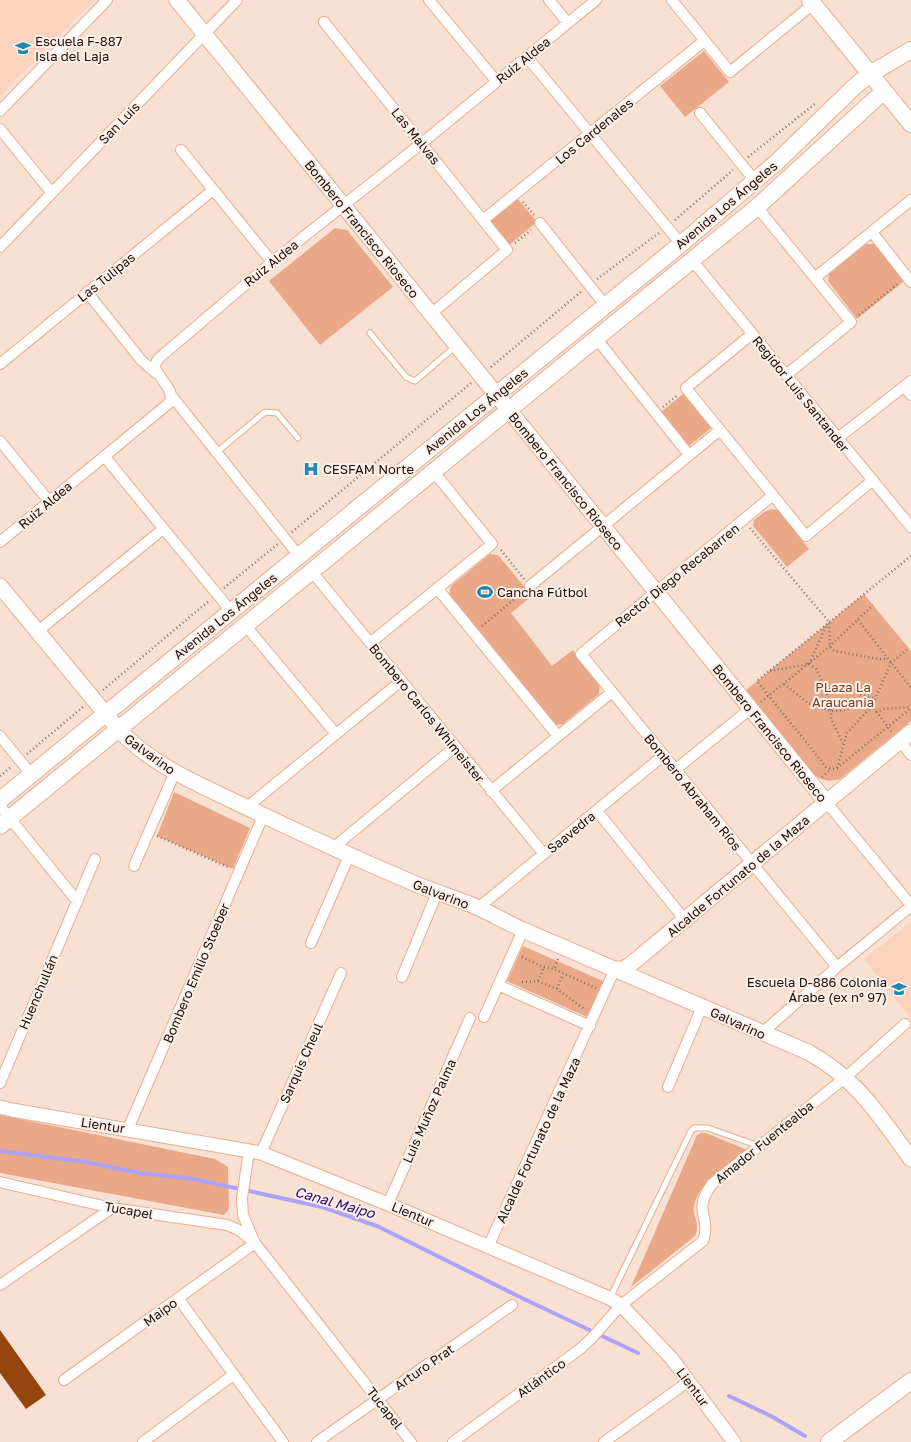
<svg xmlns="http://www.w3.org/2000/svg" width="911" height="1442" viewBox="0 0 911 1442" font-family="'Golos Text',sans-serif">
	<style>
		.built { fill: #fad2bd }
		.green { fill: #e9a988 }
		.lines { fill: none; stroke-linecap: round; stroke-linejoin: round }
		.stream { stroke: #aea3fa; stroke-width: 4 }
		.building { fill: #95450d }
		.service-casing { stroke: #e8ae90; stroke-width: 7 }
		.minor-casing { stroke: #e8ae90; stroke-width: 12 }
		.tertiary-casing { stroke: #e8ae90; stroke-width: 15 }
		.secondary-casing { stroke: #e8ae90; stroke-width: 17 }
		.primary-casing { stroke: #e8ae90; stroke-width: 18 }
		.path { stroke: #897368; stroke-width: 2.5; stroke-dasharray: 1 3; stroke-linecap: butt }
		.service { stroke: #fff; stroke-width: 5 }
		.minor { stroke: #fff; stroke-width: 10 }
		.tertiary { stroke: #fff; stroke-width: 13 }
		.secondary { stroke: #fff; stroke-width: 15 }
		.primary { stroke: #fff; stroke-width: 16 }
		.labels { text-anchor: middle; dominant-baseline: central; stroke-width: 4; stroke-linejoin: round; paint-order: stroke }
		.poi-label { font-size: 13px; fill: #210d03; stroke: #fcf0ea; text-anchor: start }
		.street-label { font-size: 13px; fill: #210d03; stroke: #fcf0ea }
		.park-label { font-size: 13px; fill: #7a401f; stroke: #fcf0ea }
		.water-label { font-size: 14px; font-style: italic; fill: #2f0a70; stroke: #fcf0ea }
	</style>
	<rect width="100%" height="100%" fill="#f8e0d3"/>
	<path class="built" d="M0,0H94L0,96Z
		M911,922V1019L864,959Z"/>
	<path class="green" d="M704,51L729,82L685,117L660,86Z
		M517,198L537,222L508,246L488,222Z
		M335,228L347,230L393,287L320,345L269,281Z
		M866,244H875L904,281L857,319L828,281L829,273Z
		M683,394L711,428L689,446L661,412Z
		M772,509L778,510L809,549L787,567L753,526L754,520L764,512Z
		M490,554L498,555L532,596L511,613L552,666L573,650L600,684L599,694L563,724L554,725L449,596L451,586Z
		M864,594L911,651V721L840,779C829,782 824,781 814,775L746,690Z
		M174,792L250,828L233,869L157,836Z
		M523,946L603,981L587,1017L507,981Z
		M0,1115L215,1159L228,1167L229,1209L224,1215L0,1173Z
		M701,1133H706L747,1150C728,1165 700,1180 694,1206C692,1217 701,1223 695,1236L631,1287L697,1135Z"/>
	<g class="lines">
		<path class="stream" d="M0,1151L86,1162L140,1173L194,1179L322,1207L377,1226L524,1299L638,1353
			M729,1396L771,1416L805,1436"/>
	</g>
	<path class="building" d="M0,1330L46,1395L26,1409L0,1373Z"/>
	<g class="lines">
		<defs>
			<path id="service" d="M370,333L406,377L415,381L456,346
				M217,452L265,412L277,413L298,438
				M610,1298L691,1131L694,1128H708L759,1146"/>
			<path id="minor" d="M429,0L497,82
				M549,0L568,23
				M672,0L730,72L813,4
				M324,22L507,250L431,314
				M527,57L681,244
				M0,111L107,0
				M700,113L755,181
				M0,129L52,193
				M181,150L272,262
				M757,207L851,322L786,375
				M483,220L704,41
				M540,223L605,305
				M872,232L911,282
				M0,247L237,0
				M692,260L911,527
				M816,277L911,200
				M87,292L141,360L156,373
				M752,334L686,388L806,536L873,480
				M596,338L689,455
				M0,364L213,190
				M904,387L911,395
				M171,395L299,556
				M838,438L911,381
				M0,441L49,501
				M104,456L231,611
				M773,495L581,654L837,967
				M0,542L168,404L171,400L170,391L154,367L158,359L272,262L422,143L596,0
				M312,572L544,854
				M530,586L720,430
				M437,588L558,736
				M245,625L336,734
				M38,631L163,529
				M370,643L492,544L434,472
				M0,736L31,774
				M900,741L911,755
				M675,770L750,709
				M491,791L612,692
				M827,803L911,905
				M0,806L77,901
				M247,807L401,681
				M597,811L685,920
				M334,847L455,747
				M134,866L175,772
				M478,908L664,755
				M311,943L349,856
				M402,977L437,893
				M498,985L590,1026
				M484,1017L523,930
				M762,1033L837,967L911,906
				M0,1083L95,859
				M668,1087L702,1007
				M128,1129L263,816
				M249,1151L242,1198L243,1215L254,1241
				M261,1153L341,973
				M0,1182L112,1208L227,1225L239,1230L255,1243L411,1442
				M388,1204L470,1018
				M488,1247L615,969
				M0,1285L112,1208
				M178,1298L283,1442
				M64,1380L255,1243
				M143,1442L233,1375
				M317,1442L512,1305
				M453,1442L580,1349L591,1339L621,1305L703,1241C712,1216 691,1213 712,1184L846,1077L905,1024
				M604,1442L689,1381"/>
			<path id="tertiary" d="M0,1107L12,1110L261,1153L388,1204L609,1298L621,1305L672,1359L734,1442"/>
			<path id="secondary" d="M177,0L827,803
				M0,586L119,730C154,767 201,785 246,807C300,833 355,858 411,882C433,892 457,898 479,908C494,915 508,923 523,930L808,1052C857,1079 879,1115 911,1159
				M615,969H623L630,965L911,732"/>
			<path id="primary" d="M810,0L911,124
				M0,800L681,244L778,161L854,87L870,74L911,50
				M0,826L757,207L884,91
				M829,1442L911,1381"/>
		</defs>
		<use href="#service" class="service-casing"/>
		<use href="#minor" class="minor-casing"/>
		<use href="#tertiary" class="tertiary-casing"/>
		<use href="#secondary" class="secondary-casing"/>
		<use href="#primary" class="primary-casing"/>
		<path class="path" d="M748,157L816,103
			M523,202L534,215
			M675,220L733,170
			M515,243L531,230
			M597,279L659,233
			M859,315L899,283
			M491,367L582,291
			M663,407L678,395
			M750,528L829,622L830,646L834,651L879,659H888
			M292,532L471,383
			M501,550L524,579
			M911,556L757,681L826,767L831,769L837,768L911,708
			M224,588L278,544
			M858,620L911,688
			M482,626L523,592
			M809,664L816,669L823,683L831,706V719L843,743
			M770,671L809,664L826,626
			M784,684L808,703L831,711H839L860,705L872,706L892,732
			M825,689L846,690L876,699
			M103,690L210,600
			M761,702L830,646L873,605
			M876,712L884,709L911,707
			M27,754L83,707
			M837,768L847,733L872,706L891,663L909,648
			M0,776L12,766
			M822,777L831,769
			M157,836L230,868
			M522,957L544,967L554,969
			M558,959L554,969L596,988
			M538,981L544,967
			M522,982L538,981L557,989L584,1009
			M557,989L563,974"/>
		<use href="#service" class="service"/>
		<use href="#minor" class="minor"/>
		<use href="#tertiary" class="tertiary"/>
		<use href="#secondary" class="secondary"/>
		<use href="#primary" class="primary"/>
	</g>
	<defs>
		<symbol id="school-bare" viewBox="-9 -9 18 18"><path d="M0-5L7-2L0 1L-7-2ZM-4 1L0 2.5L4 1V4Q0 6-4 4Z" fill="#1f89b1" stroke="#fcf0ea" stroke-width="2.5" paint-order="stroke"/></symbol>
		<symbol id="hospital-bare" viewBox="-9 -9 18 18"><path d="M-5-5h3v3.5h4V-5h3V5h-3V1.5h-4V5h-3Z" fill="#1f89b1" stroke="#fcf0ea" stroke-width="2.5" paint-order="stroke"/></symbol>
		<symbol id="stadium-bare" viewBox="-9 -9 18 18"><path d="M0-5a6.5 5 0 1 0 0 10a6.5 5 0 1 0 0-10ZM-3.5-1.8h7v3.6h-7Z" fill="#1f89b1" stroke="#fcf0ea" stroke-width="2.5" paint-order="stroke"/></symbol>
	</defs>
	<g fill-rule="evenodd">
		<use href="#school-bare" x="12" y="37" width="22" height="22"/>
		<use href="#hospital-bare" x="300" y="458" width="22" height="22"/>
		<use href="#stadium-bare" x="474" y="581" width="22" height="22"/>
		<use href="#school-bare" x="888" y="978" width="22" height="22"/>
	</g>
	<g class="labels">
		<g class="poi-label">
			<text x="35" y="41">Escuela F-887<tspan x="35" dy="15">Isla del Laja</tspan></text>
			<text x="323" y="469">CESFAM Norte</text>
			<text x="497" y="592">Cancha Fútbol</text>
			<text x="887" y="982" text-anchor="end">Escuela D-886 Colonia<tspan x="887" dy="15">Árabe (ex n° 97)</tspan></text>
		</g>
		<g class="street-label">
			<text transform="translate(523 60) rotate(-39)">Ruiz Aldea</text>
			<text transform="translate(119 123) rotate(-46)">San Luis</text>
			<text transform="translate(594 131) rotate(-39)">Los Cardenales</text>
			<text transform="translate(416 136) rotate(51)">Las Malvas</text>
			<text transform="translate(726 205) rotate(-40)">Avenida Los Ángeles</text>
			<text transform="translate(362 229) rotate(51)">Bombero Francisco Rioseco</text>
			<text transform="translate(271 263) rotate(-39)">Ruiz Aldea</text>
			<text transform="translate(106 277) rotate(-39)">Las Tulipas</text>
			<text transform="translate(801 394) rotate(51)">Regidor Luis Santander</text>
			<text transform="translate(476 411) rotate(-39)">Avenida Los Ángeles</text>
			<text transform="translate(566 481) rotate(51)">Bombero Francisco Rioseco</text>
			<text transform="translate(45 505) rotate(-40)">Ruiz Aldea</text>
			<text transform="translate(677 575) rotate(-39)">Rector Diego Recabarren</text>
			<text transform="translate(225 616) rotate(-39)">Avenida Los Ángeles</text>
			<text transform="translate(427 713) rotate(51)">Bombero Carlos Whimeister</text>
			<text transform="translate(770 733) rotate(51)">Bombero Francisco Rioseco</text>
			<text transform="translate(150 754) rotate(36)">Galvarino</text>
			<text transform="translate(693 792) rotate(51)">Bombero Abraham Ríos</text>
			<text transform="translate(571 832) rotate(-39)">Saavedra</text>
			<text transform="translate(738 876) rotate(-40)">Alcalde Fortunato de la Maza</text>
			<text transform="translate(441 894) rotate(21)">Galvarino</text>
			<text transform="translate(196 973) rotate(-67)">Bombero Emilio Stoeber</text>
			<text transform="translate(38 992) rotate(-67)">Huenchullán</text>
			<text transform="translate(738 1023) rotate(24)">Galvarino</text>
			<text transform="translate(301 1063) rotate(-66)">Sarquis Cheul</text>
			<text transform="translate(429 1111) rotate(-66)">Luis Muñoz Palma</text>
			<text transform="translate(103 1125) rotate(9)">Lientur</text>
			<text transform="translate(538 1140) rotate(-65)">Alcalde Fortunato de la Maza</text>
			<text transform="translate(764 1142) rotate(-39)">Amador Fuentealba</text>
			<text transform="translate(129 1210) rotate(10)">Tucapel</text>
			<text transform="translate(413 1214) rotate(23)">Lientur</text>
			<text transform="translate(160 1312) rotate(-36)">Maipo</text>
			<text transform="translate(424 1367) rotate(-35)">Arturo Prat</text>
			<text transform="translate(541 1378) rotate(-36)">Atlántico</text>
			<text transform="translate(693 1387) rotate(53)">Lientur</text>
			<text transform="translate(385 1408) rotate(52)">Tucapel</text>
		</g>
		<g class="park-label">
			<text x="843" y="687">PLaza La<tspan x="843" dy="15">Araucania</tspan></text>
		</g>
		<g class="water-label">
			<text transform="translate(335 1202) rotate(16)">Canal Maipo</text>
		</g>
	</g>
</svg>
